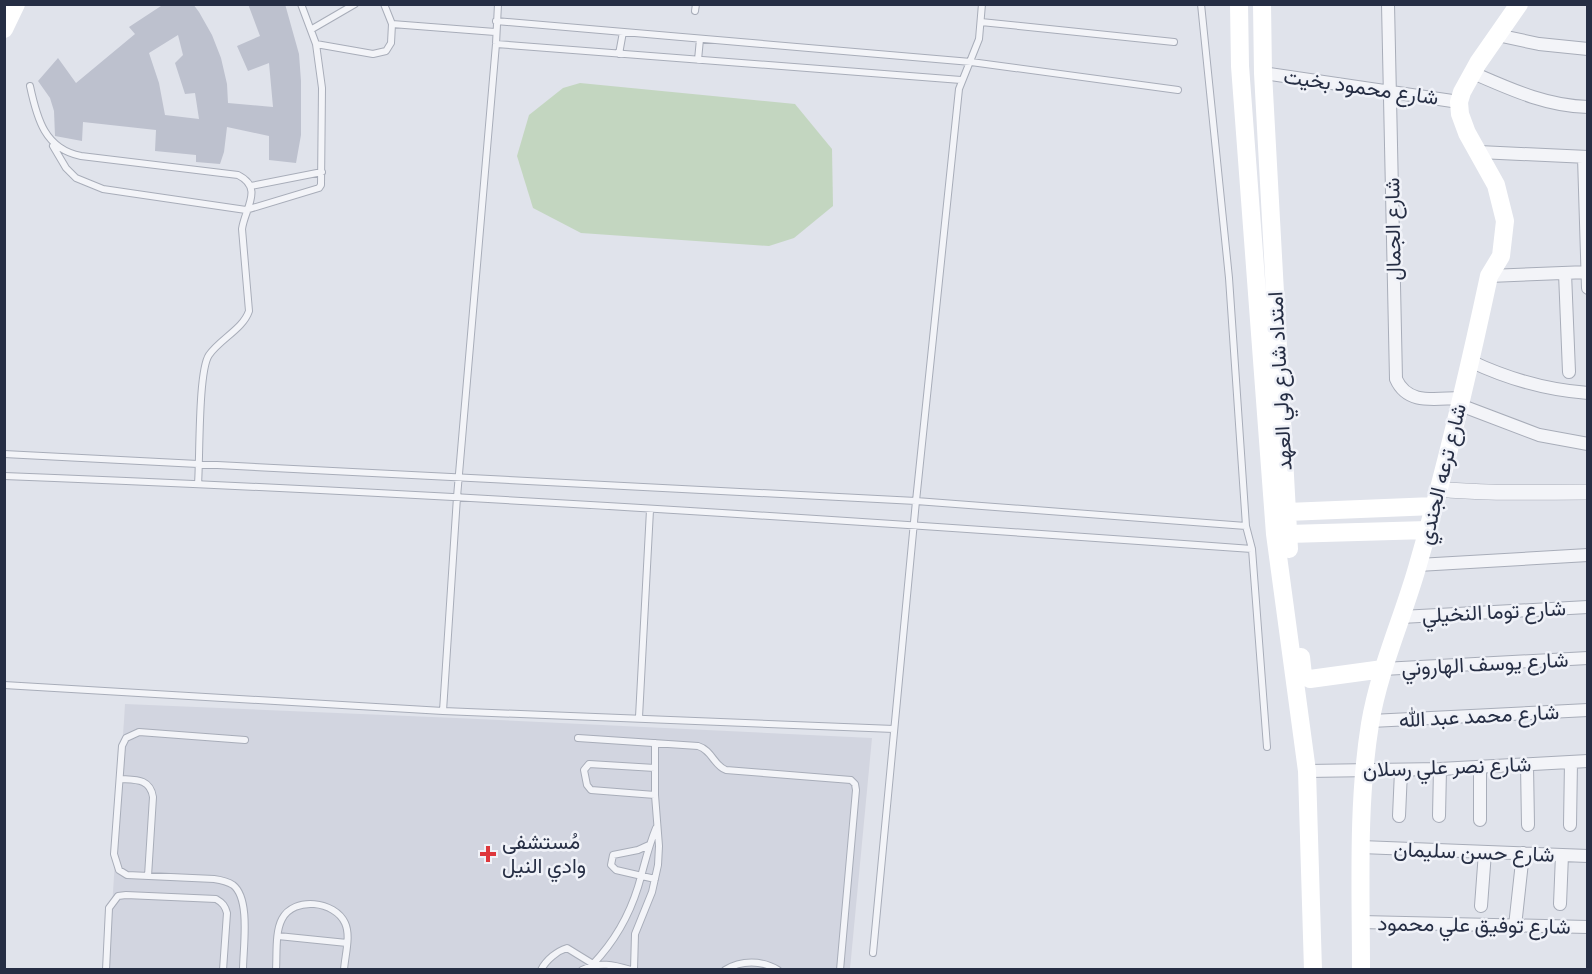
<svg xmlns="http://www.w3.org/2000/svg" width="1592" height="974" viewBox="0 0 1592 974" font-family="Signika,Vazirmatn,sans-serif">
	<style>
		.built { fill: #d2d5e0 }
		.green { fill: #c3d6c0 }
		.building { fill: #bdc1ce; fill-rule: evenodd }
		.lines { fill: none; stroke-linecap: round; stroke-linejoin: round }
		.service-casing { stroke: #a8adb9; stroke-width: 8 }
		.minor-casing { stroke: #a8adb9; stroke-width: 14 }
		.tertiary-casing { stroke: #a8adb9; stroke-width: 16 }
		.service { stroke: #f3f4f8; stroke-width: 6 }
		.minor { stroke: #f3f4f8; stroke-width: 12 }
		.tertiary { stroke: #f3f4f8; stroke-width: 15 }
		.secondary { stroke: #fff; stroke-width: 18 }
		.poi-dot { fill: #de373c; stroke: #f0f2f8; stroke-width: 2 }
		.labels { text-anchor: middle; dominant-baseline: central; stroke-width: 5; stroke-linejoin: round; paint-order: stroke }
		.street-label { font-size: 21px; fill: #262e44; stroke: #f0f2f8 }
		.poi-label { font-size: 21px; fill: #262e44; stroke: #f0f2f8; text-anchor: start }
	</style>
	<rect width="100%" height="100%" fill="#e0e3eb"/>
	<path class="built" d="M125,704L456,718L872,738L850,969L108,970Z"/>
	<path class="green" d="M580,83L795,104L832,149L833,206L794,238L769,246L581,233L533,208L517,156L529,115L563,88Z"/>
	<path class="building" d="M164,4H193L199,12L212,35L221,58L227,84L228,103L273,107L269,63L248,71L237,46L260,36L248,4H285L299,54L301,81V135L296,163L269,160V136L227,127L224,152L220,164L196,162V155L155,151L156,130L83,122L82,141L55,136L54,111L50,98L38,81L58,58L76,83L135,34L129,27ZM178,35L183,55L175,63L185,94L195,93L199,119L165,115L159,83L149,53Z"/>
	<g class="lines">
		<defs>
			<path id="service" d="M384,4L392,24
				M1201,4L1229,278L1246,526L1252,549L1267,747
				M695,11L696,4
				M496,21L971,62L1178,90
				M981,22L1174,42
				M312,29L355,4
				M316,44L373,54L386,51L391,43L392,24L495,32
				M496,44L961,80
				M619,54L623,32
				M698,60L700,39
				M30,86C37,119 45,149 81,156L238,175C264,188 245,208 242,229L249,311C243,329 220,339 209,355C198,371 200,459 198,484
				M53,146L66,168L76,178L103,189L130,193L246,210L319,188L321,185L322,88L316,44L301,4
				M251,186L322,172
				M4,454L916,501L1246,526
				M4,476C421,492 836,519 1252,549
				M4,685L443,711L894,729
				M443,711L457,497L496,44L498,4
				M639,717L650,510
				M578,738L698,746C712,750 714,766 726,770L851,780L855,784L856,790L840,970
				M655,768L589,764L584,770L587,785L591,790L655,795
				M120,779C135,780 150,778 153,797L148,876
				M649,845L638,850L613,855L611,865L616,870L655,879
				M278,936L347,943
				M873,953L916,501L959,89L979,39L982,4
				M106,970L109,908L118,896L126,895L216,899C223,903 225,906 227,913L223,970
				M243,970C243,948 251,899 233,885C227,881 221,880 214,879L127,875L119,870L114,854L122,746L126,738L139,732L245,740
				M276,970C277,954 275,932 282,919C294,896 335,901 345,923C351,936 345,955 344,970
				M541,970C546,960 557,951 567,948L593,964C614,942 629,916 638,887C644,867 648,847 656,828
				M582,970C599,961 614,965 631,970
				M634,970L635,934L652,892L658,865L659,846L655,795V743
				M725,970C741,960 762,960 778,970"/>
			<path id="minor" d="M1388,4L1396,379C1408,406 1436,398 1461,398
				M1497,35L1539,44L1588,49
				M1263,73L1459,102
				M1473,73C1510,89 1546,106 1588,107
				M1479,152L1588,157
				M1584,157L1588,288
				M1565,273L1569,372
				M1489,276L1588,272
				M1470,361C1508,379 1545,390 1588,393
				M1460,405L1539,435L1588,444
				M1418,565L1588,555
				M1401,617L1588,607
				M1383,669L1588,658
				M1371,721L1588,710
				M1527,765L1528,825
				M1480,767V820
				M1307,771L1440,769L1588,761
				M1399,816L1401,771
				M1439,816L1440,769
				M1570,825L1571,762
				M1361,847L1588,856
				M1560,904L1562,855
				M1481,906L1485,852
				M1361,922L1588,927
				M1515,926L1523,853"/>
			<path id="tertiary" d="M1438,489C1488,494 1538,492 1588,492"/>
		</defs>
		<use href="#service" class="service-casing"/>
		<use href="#minor" class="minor-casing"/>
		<use href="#tertiary" class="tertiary-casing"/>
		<use href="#service" class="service"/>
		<use href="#minor" class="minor"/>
		<use href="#tertiary" class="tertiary"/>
		<path class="secondary" d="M1239,4L1240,66L1275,534L1307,771L1313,970
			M1262,4L1263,73L1289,549
			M4,29L16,4
			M1287,512L1434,506
			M1288,534L1428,530
			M1301,657L1303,675L1310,679L1383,669
			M1361,970C1361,888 1357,805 1370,724C1379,670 1402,620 1417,568C1445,472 1468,374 1489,276L1501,256L1505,221L1496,185L1467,133L1460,114L1459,102L1462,92L1478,63L1519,4"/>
	</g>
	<path class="poi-dot" d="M485 845h6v6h6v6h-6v6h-6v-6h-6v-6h6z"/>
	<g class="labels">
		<g class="street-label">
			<text transform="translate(1361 87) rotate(8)">شارع محمود بخيت</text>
			<text transform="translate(1393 229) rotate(-91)">شارع الجمال</text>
			<text transform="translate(1280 381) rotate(-93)">امتداد شارع ولي العهد</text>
			<text transform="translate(1442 474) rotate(-76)">شارع ترعه الجندي</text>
			<text transform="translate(1494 612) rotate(-3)">شارع توما النخيلي</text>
			<text transform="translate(1485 664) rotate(-3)">شارع يوسف الهاروني</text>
			<text transform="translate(1479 716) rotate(-3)">شارع محمد عبد الله</text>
			<text transform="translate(1447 767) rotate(-2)">شارع نصر علي رسلان</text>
			<text transform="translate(1474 852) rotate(2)">شارع حسن سليمان</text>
			<text transform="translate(1474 925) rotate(1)">شارع توفيق علي محمود</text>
		</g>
		<g class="poi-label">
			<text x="502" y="842">مُستشفى<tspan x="502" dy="24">وادي النيل</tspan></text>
		</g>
	</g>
	<rect width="1592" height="974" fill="none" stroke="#262e44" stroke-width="12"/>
</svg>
